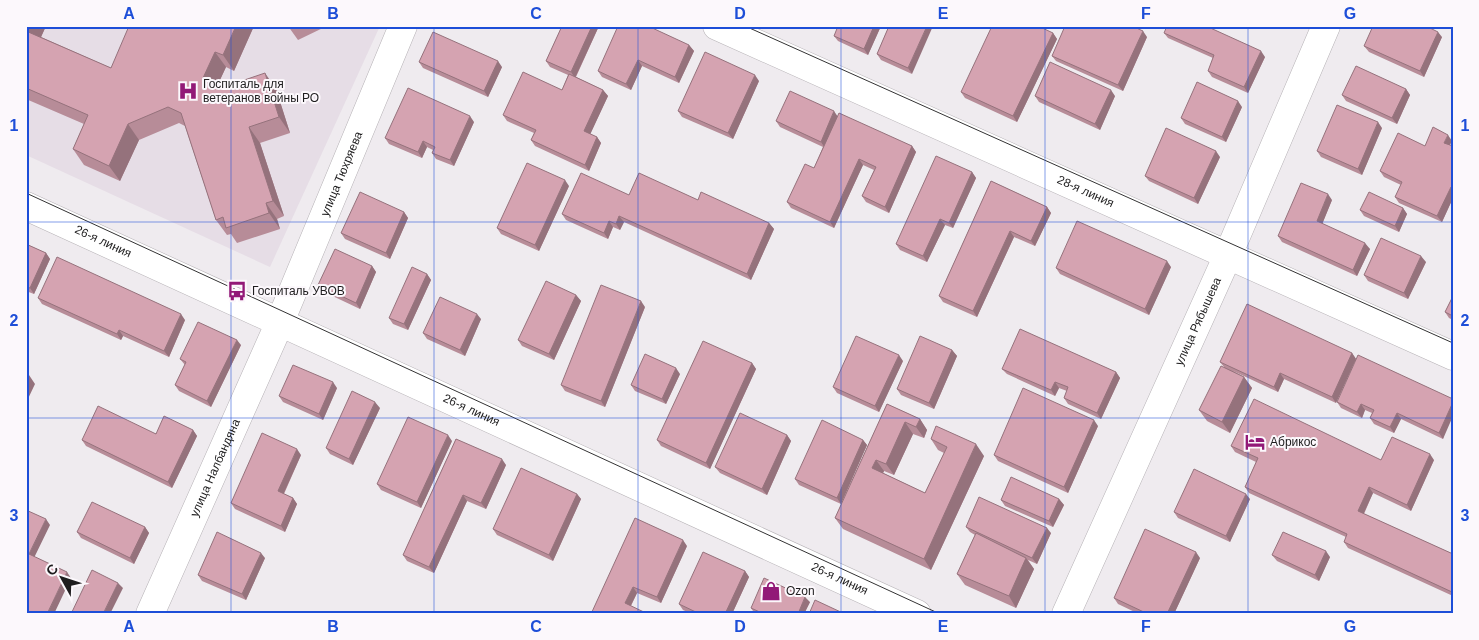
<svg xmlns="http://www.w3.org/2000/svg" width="1479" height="640" viewBox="0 0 1479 640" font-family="Helvetica,sans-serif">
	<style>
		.built { fill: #e6dde6 }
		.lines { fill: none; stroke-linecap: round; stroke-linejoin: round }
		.minor-casing { stroke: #b6b2b6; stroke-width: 29 }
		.minor { stroke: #fff; stroke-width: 28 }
		.tram { stroke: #343334; stroke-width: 1 }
		.wall { fill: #b78c98 }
		.shaded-wall { fill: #95727c }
		.building { fill: #d5a3b1; stroke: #95727c }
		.grid { fill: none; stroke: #1d4ed8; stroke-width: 1; stroke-opacity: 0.55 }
		.labels { text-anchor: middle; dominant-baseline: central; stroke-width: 4; stroke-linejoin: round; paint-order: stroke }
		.poi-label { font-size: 12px; fill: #1e1d1e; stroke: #fcf8fc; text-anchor: start }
		.street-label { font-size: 12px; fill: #1e1d1e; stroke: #fcf8fc }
		.neatline { fill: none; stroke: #1d4ed8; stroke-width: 2 }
		.grid-label { font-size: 16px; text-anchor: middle; font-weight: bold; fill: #1d4ed8 }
	</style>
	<rect width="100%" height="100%" fill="#efebef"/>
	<path class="built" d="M26,26H380L270,267L26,155Z"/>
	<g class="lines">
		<defs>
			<g id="minor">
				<path id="s1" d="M717,26L1453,356"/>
				<path id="s2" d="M26,206L917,614"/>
				<path id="s3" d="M150,614L280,322L403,26"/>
				<path id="s4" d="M1066,614L1228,255L1326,26"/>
			</g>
		</defs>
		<use href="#minor" class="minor-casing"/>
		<use href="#minor" class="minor"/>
		<path class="tram" d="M745,26L1453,343
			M26,193L940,614"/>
	</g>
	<path class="wall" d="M26,26H46L41,37L111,68L254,26L234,71L226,67L218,84L224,87L276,89L290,133L260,143L284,216L277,219L280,229L237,243L231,234L227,235L216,220L185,126L179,123L139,140L120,181L84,165L73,149L84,124L26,99Z
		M288,26H327L298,40Z
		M562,26H599L576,77L603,90L608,96L590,134L597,137L601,143L589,171L535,146L531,140L534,133L507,121L503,115L562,90L568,75L550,67L546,61Z
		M881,26L868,55L838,41L834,36Z
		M889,26L912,74L881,60L877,54Z
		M1053,33L1057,39L1017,122L965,98L961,92Z
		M1164,33L1265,57L1248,93L1212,77L1208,71L1213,58L1168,38Z
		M1147,37L1123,91L1056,61L1052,56Z
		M1442,37L1424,77L1369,52L1364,46Z
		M689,45L694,51L679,83L642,66L631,90L602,77L598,71Z
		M419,62L502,67L488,97L423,68Z
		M759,81L733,139L682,117L678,111Z
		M1406,89L1410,95L1397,124L1346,101L1342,95Z
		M1035,96H1115L1100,130L1039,102Z
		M1242,107L1226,142L1185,124L1181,118Z
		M838,116L912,146L916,152L889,213L866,202L862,196L874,170L863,165L834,228L791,208L787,202L814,168L823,147L780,127L776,121Z
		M474,122L454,166L436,159L432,153L433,150L427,147L422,158L389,144L385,138Z
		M1382,128L1362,175L1321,157L1317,151Z
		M1452,141L1450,145L1453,146V198L1442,222L1399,203L1395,197L1401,185L1384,177L1380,171L1425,146Z
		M1220,157L1198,204L1149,181L1145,176Z
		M972,172L976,178L953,228L945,225L927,262L900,250L896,244Z
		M991,181L1047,207L1051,213L1035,246L1014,237L977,317L943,302L939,296Z
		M569,186L539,251L501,234L497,228Z
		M629,195L769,223L774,229L751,280L624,222L620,230L613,227L608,239L566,220L562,214Z
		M1332,200L1322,224L1370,249L1357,276L1282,242L1278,236Z
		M1403,208L1407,214L1399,232L1364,216L1360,210Z
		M404,212L408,218L390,259L345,239L341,233Z
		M26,244L46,253L50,259L34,294L26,291Z
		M1426,262L1408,299L1368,281L1364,275Z
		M372,266L376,272L360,309L322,291L318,285Z
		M1171,267L1149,315L1060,274L1056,268Z
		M427,274L431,280L408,330L393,324L389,318Z
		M576,295L581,301L554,360L522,346L518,340Z
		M1453,296V320L1449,318L1445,312Z
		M38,298L185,320L169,357L123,336L121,340L42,304Z
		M645,307L605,407L565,391L561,385Z
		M481,319L465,356L427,339L423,333Z
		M241,345L211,407L179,391L175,385L185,365L180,359Z
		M952,350L957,356L934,409L901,395L897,389Z
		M1352,353L1356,359L1336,403L1284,379L1278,392L1233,371L1244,377L1252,388L1230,433L1207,421L1199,410L1224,367L1220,362Z
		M903,361L879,412L837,393L833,387Z
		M752,363L756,369L710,469L661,446L657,440Z
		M1002,369L1116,372L1120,378L1101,419L1068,404L1064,398L1067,391L1059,388L1055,396L1007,374Z
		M680,374L666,404L635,391L631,385Z
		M337,388L323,420L283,402L279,396Z
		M1453,399L1443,439L1401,419L1394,433L1374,424L1370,418L1372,413L1365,410L1362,418L1341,408L1337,402Z
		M887,404L920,419L927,430L924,438L913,434L894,475L884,471L883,473L925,493L944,453L938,450L931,439L984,456L931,570L843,529L835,518Z
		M380,408L353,465L330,454L326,448Z
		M1098,426L1068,493L998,461L994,455Z
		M193,430L197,436L172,488L86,446L82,440Z
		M787,435L791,441L767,495L720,473L715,467Z
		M456,439L506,465L486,509L467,501L434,573L407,561L403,555Z
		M863,440L867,445L841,504L799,485L795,479Z
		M452,441L421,508L381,490L377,484Z
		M1231,446L1381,460H1434L1411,511L1373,493L1364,514L1453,554V596L1348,548L1344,542L1346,537L1249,493L1245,487L1256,462L1235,452Z
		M301,455L284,494L293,498L297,504L285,532L235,509L231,503Z
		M577,494L581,499L553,561L497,535L493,529Z
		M1059,499L1064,505L1053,527L1005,506L1001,500Z
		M1250,499L1230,542L1178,518L1174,512Z
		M145,527L149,533L134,564L81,538L77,532Z
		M966,527L1051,533L1037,564L1028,560L1034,569L1016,608L965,585L957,574L975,535L970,532Z
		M687,546L661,603L637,593L631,606L591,614Z
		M1272,555L1330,557L1319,581L1277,561Z
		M265,558L246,600L202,581L198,575Z
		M1200,558L1174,614H1139L1118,604L1114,598Z
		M745,571L749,577L732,614H692L683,610L679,604Z
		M810,602L804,614H755L751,608Z"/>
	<path class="shaded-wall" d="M28,26H46L37,46L26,31Z
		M236,26H254L234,71L223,55Z
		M592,26H599L575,78L571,72Z
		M874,26H881L868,55L864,49Z
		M927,26H933L912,74L908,68Z
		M1143,31L1147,37L1123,91L1118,85Z
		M1438,32L1442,37L1424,77L1420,71Z
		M1053,33L1057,39L1017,122L1013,116Z
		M689,45L694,51L679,83L675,77Z
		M1261,51L1265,57L1248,93L1244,87Z
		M215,52L226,67L214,93L203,78Z
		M638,60L642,66L631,90L626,84Z
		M498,61L502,67L488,97L484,91Z
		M265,73L276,89L290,133L279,117Z
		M755,75L759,81L733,139L728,133Z
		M1406,89L1410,95L1397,124L1392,118Z
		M603,90L608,96L589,137L584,131Z
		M1111,90L1115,96L1100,130L1095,124Z
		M1238,101L1242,107L1226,142L1222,137Z
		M834,111L838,117L825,148L821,142Z
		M470,116L474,122L454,166L450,160Z
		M1378,122L1382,128L1362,175L1358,169Z
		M128,124L139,140L120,181L109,166Z
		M249,127L260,143L284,216L273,201Z
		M1448,135L1452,141L1448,148L1444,143Z
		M597,137L601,143L589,171L585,165Z
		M423,141L427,147L422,158L418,152Z
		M912,146L916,152L889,213L885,207Z
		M1216,151L1220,157L1198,204L1194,198Z
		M859,159L863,165L834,228L830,222Z
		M972,172L976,178L953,228L949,223Z
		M565,180L569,186L539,251L535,245Z
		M1451,187L1453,190V198L1442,222L1437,216Z
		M1328,194L1332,200L1321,227L1317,221Z
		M266,203L277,219L280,229L269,213Z
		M1047,207L1051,213L1035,246L1031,241Z
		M1403,208L1407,214L1399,232L1395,226Z
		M404,212L408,218L390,259L386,253Z
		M619,216L624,222L620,230L616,224Z
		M940,219L945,225L927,262L923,256Z
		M609,221L613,227L608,239L604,233Z
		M769,223L774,229L751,280L747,274Z
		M1010,231L1014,237L977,317L973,311Z
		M1365,243L1370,249L1357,276L1353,270Z
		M46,253L50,259L34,294L30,288Z
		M1421,256L1426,262L1408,299L1404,293Z
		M1167,261L1171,267L1149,315L1145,309Z
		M372,266L376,272L360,309L356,303Z
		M427,274L431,280L408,330L404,324Z
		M576,295L581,301L554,360L549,354Z
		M641,301L645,307L605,407L601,401Z
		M181,314L185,320L169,357L164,351Z
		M477,314L481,319L465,356L460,350Z
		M119,330L123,336L121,340L117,334Z
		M237,340L241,345L211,407L207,401Z
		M952,350L957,356L934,409L929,403Z
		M1352,353L1356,359L1336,403L1332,397Z
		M899,355L903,361L879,412L875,406Z
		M752,363L756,369L710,469L706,463Z
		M676,368L680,374L666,404L662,399Z
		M27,372L35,384L26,403V374Z
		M1116,372L1120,378L1101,419L1097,413Z
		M1280,373L1284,379L1278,392L1274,387Z
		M1244,377L1252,388L1230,433L1222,422Z
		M333,382L337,388L323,420L319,414Z
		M1055,382L1059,388L1055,396L1051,390Z
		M375,402L380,408L353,465L349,459Z
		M1453,402V416L1443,439L1439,433Z
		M1361,404L1365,410L1362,418L1357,412Z
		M1397,413L1401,419L1394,433L1390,427Z
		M920,419L927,430L924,438L916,427Z
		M1094,420L1098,426L1068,493L1064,487Z
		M905,422L913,434L894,475L886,464Z
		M193,430L197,436L172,488L168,482Z
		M448,435L452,441L421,508L417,502Z
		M787,435L791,441L767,495L762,489Z
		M863,440L867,445L841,504L837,498Z
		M976,444L984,456L931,570L924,559Z
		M297,449L301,455L282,497L278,491Z
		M1430,454L1434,460L1411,511L1407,505Z
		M502,459L506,465L486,509L481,503Z
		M876,460L884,471L880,479L872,468Z
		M1369,487L1373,493L1362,517L1358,511Z
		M577,494L581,499L553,561L549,555Z
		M1246,494L1250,499L1230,542L1226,536Z
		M463,495L467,501L434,573L429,567Z
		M293,498L297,504L285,532L281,526Z
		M1059,499L1064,505L1053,527L1049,521Z
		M46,519L50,525L33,560L29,554Z
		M145,527L149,533L134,564L130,558Z
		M1047,528L1051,533L1037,564L1032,558Z
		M683,540L687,546L661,603L657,597Z
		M1326,551L1330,557L1319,581L1315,575Z
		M1196,552L1200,558L1174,614H1167Z
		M261,553L265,558L246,600L242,594Z
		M1026,558L1034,569L1016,608L1009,596Z
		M745,571L749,577L732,614H725Z
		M67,572L71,578L54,614H47Z
		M118,583L123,588L110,614H103Z
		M633,587L637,593L629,609L625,603Z
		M805,597L810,602L804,614H798Z"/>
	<path class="building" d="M129,26H236L223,55L215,52L203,78L224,87L265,73L279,117L249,127L273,201L266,203L269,213L226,228L223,217L216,220L181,113L168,107L128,124L109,166L73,149L88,115L26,88V31L111,68Z
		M562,26H592L571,72L546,61Z
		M618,26H648L689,45L675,77L638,60L626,84L598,71Z
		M838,26H874L864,49L834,36Z
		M889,26H927L908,68L877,54Z
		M992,26H1038L1053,33L1013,116L961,92Z
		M1065,26H1132L1143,31L1118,85L1052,56Z
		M1167,26H1206L1261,51L1244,87L1208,71L1214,55L1164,33Z
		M1373,26H1426L1438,32L1420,71L1364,46Z
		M433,32L498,61L484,91L419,62Z
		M705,52L755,75L728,133L678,111Z
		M1050,62L1111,90L1095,124L1035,96Z
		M1356,66L1406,89L1392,118L1342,95Z
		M523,72L562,90L569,74L603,90L584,131L597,137L585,165L531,140L536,130L503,115Z
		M1197,82L1238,101L1222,137L1181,118Z
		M408,88L470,116L450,160L432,153L435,147L423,141L418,152L385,138Z
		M790,91L834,111L821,142L776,121Z
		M1337,105L1378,122L1358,169L1317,151Z
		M839,113L912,146L885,207L862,196L876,167L859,159L830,222L787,202L805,164L814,168Z
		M1433,127L1448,135L1444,143L1453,146V188L1451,187L1437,216L1395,197L1402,182L1380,171L1398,133L1425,146Z
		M1166,128L1216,151L1194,198L1145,176Z
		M936,156L972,172L949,223L940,219L923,256L896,244Z
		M527,163L565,180L535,245L497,228Z
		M581,173L629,195L639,173L698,200L701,192L769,223L747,274L619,216L616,224L609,221L604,233L562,214Z
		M991,181L1047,207L1031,241L1010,231L973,311L939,296Z
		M1301,183L1328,194L1317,221L1365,243L1353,270L1278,236Z
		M360,192L404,212L386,253L341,233Z
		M1369,192L1403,208L1395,226L1360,210Z
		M1077,221L1167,261L1145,309L1056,268Z
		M1381,238L1421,256L1404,293L1364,275Z
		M26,244L46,253L30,288L26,287Z
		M335,249L372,266L356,303L318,285Z
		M57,257L181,314L164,351L119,330L117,334L38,298Z
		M412,267L427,274L404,324L389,318Z
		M546,281L576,295L549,354L518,340Z
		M601,285L641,301L601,401L561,385Z
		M1453,296V316L1445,312Z
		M440,297L477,314L460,350L423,333Z
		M1247,304L1352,353L1332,397L1280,373L1274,387L1220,362Z
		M198,322L237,340L207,401L175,385L186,362L180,359Z
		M1020,329L1116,372L1097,413L1064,398L1068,387L1055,382L1051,390L1002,369Z
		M856,336L899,355L875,406L833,387Z
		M920,336L952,350L929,403L897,389Z
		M703,341L752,363L706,463L657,440Z
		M645,354L676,368L662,399L631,385Z
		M1358,355L1453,399V402L1439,433L1397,413L1390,427L1370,418L1374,410L1361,404L1357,412L1337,402Z
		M293,365L333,382L319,414L279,396Z
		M1221,366L1244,377L1222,422L1199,410Z
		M1023,388L1094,420L1064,487L994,455Z
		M352,391L375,402L349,459L326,448Z
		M1254,399L1381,460L1392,437L1430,454L1407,505L1369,487L1358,511L1453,554L1452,592L1344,542L1347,534L1245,487L1258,458L1231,446Z
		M887,404L920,419L916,427L905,422L886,464L876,460L872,468L925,493L947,447L931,439L936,426L976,444L924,559L835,518Z
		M98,406L156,434L164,416L193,430L168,482L82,440Z
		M740,413L787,435L762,489L715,467Z
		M408,417L448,435L417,502L377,484Z
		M822,420L863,440L837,498L795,479Z
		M262,433L297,449L278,491L293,498L281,526L231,503Z
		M456,439L502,459L481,503L463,495L429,567L403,555Z
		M521,468L577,494L549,555L493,529Z
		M1194,469L1246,494L1226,536L1174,512Z
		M1011,477L1059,499L1049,521L1001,500Z
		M979,497L1047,528L1032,558L966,527Z
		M92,502L145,527L130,558L77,532Z
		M26,510L46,519L29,554L67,572L47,614L26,613Z
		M635,518L683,540L657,597L633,587L625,603L648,614H591Z
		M1145,529L1196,552L1167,614H1148L1114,598Z
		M217,532L261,553L242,594L198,575Z
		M1283,532L1326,551L1315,575L1272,555Z
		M976,533L1026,558L1009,596L957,574Z
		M703,552L745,571L725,614H700L679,604Z
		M92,570L118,583L103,614H71Z
		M764,578L805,597L798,614H764L751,608Z
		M815,600L845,614H809Z"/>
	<path class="grid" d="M231,26V614M434,26V614M638,26V614M841,26V614M1045,26V614M1248,26V614M26,222H1453M26,418H1453"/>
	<defs>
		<symbol id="hospital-bare" viewBox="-9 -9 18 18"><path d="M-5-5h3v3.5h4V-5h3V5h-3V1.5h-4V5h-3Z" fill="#921977" stroke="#fcf8fc" stroke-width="2.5" paint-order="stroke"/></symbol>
		<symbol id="bus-bare" viewBox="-9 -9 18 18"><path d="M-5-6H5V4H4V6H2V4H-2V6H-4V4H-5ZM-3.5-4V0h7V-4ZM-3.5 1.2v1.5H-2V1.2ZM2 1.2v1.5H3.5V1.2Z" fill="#921977" stroke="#fcf8fc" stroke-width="2.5" paint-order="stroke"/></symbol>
		<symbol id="hotel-bare" viewBox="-9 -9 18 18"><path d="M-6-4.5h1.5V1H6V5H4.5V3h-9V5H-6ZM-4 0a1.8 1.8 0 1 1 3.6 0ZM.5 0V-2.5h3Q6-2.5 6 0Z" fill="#921977" stroke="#fcf8fc" stroke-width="2.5" paint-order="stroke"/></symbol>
		<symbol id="shop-bare" viewBox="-9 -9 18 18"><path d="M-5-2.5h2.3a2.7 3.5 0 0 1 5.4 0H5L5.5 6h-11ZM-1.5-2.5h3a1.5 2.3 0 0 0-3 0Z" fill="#921977" stroke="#fcf8fc" stroke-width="2.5" paint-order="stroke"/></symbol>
	</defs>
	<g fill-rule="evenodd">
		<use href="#hospital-bare" x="174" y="77" width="28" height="28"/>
		<use href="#bus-bare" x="223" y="277" width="28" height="28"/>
		<use href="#hotel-bare" x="1241" y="428" width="28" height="28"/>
		<use href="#shop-bare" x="757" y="577" width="28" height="28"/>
	</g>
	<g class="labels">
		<g class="poi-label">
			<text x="203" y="84">Госпиталь для<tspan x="203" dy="14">ветеранов войны РО</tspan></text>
			<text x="252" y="291">Госпиталь УВОВ</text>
			<text x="1270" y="442">Абрикос</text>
			<text x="786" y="591">Ozon</text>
		</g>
		<g class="street-label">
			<text stroke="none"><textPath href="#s3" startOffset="480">улица Тюхряева</textPath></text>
			<text stroke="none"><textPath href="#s1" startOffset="404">28-я линия</textPath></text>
			<text stroke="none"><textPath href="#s2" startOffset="85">26-я линия</textPath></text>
			<text stroke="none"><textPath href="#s4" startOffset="321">улица Рябышева</textPath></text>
			<text stroke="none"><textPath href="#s2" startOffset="490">26-я линия</textPath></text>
			<text stroke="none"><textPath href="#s3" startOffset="160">улица Налбандяна</textPath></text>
			<text stroke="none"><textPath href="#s2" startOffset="895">26-я линия</textPath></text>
		</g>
	</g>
	<rect width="1479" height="640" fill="none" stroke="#fcf8fc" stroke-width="55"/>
	<g transform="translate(62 578) rotate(310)" stroke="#fcf8fc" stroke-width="4" paint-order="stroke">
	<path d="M0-4L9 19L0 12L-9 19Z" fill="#1e1d1e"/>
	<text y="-8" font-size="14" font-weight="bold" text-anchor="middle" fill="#1e1d1e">С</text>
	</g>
	<rect x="28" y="28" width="1424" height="584" class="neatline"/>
	<g class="grid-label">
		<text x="129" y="19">A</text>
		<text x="333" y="19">B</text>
		<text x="536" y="19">C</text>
		<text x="740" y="19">D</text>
		<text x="943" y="19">E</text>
		<text x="1146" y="19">F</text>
		<text x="1350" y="19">G</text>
		<text x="14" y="131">1</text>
		<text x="1465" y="131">1</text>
		<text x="14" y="326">2</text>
		<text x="1465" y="326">2</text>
		<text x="14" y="521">3</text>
		<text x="1465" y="521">3</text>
		<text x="129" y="632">A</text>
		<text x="333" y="632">B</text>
		<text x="536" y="632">C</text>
		<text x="740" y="632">D</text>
		<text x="943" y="632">E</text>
		<text x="1146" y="632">F</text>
		<text x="1350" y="632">G</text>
	</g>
</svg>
